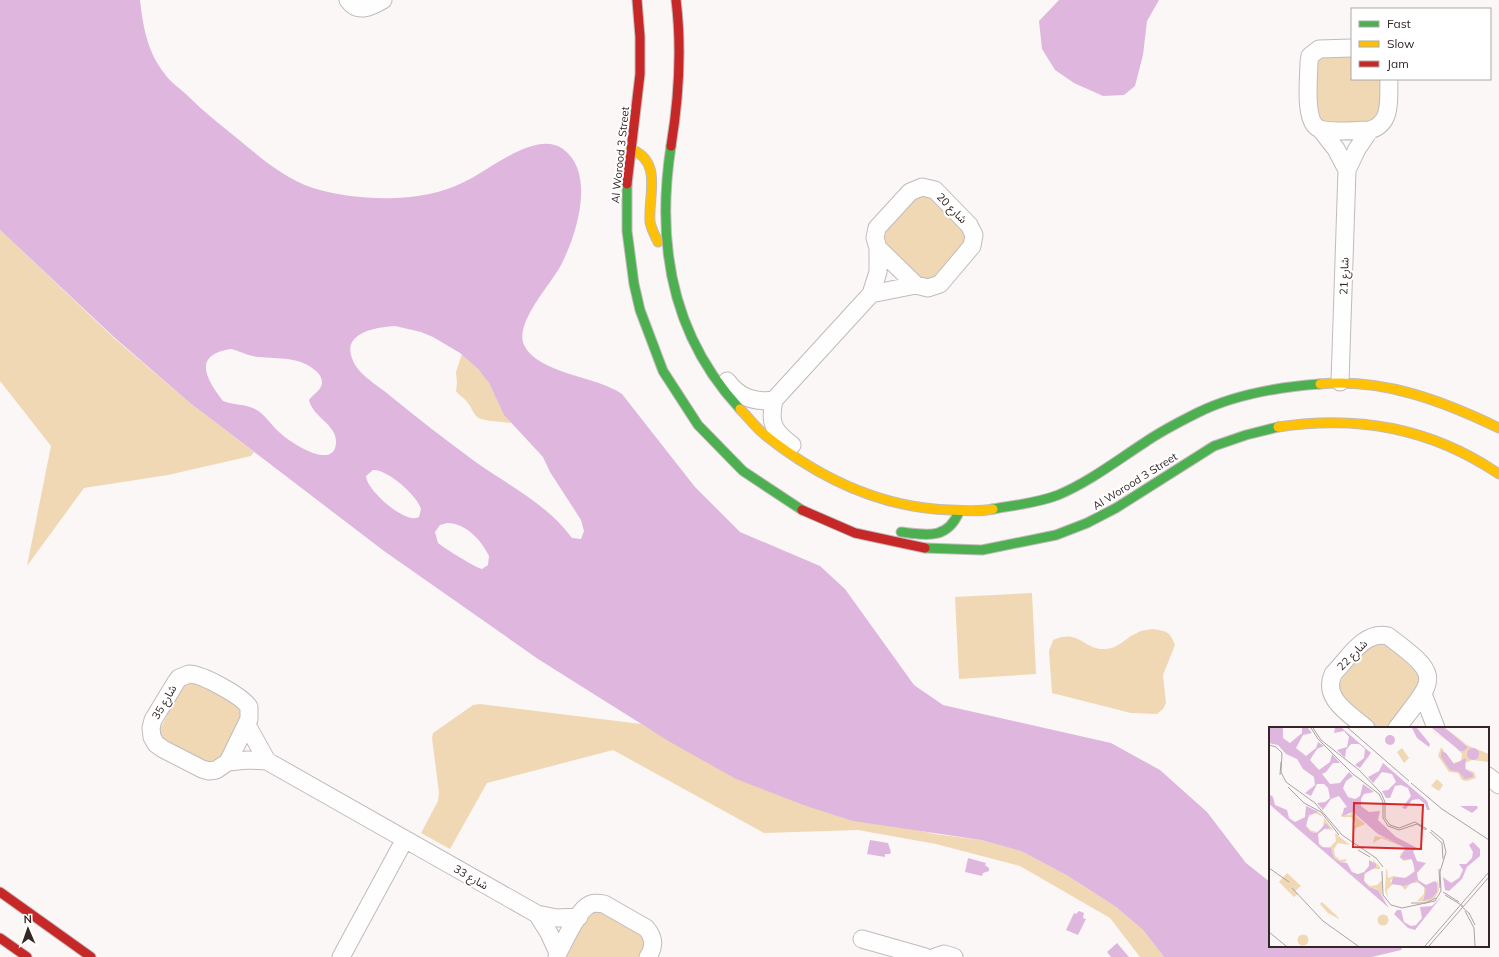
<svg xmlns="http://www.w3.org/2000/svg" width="1499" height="957" viewBox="0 0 1499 957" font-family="Mulish,'Noto Sans Arabic',sans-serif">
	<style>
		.green { fill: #f0d8b4 }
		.water { fill: #dfb7de; fill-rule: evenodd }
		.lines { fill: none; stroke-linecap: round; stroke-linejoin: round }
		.street-casing { stroke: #c2baba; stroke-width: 19 }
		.fast-casing { stroke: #c2baba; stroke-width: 11 }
		.slow-casing { stroke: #c2baba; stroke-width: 11 }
		.jam-casing { stroke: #c2baba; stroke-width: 11 }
		.street { stroke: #fefefe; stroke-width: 17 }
		.fast { stroke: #4caf50; stroke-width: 9 }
		.slow { stroke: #ffc107; stroke-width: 9 }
		.jam { stroke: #c62828; stroke-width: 9 }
		.labels { text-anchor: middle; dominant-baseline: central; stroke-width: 4; stroke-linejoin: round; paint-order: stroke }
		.street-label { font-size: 11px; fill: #332625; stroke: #fff }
		.inset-road { fill: none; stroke: #aba3a3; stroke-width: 1 }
		.view { fill: #d62828; fill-opacity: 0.15; stroke: #d62828; stroke-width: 2 }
		.inset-edge { fill: none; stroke: #332625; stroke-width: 2 }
	</style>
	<rect width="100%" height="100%" fill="#fbf7f7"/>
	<path class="green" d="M1352,55V79H1384V112L1377,122L1325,124L1314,110L1316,63L1321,57Z
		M920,195H928L966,229L969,241L934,278L923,280L884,246L882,234Z
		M0,230L115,339L190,403L254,452L251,456L168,475L84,488L27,566L51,446L0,381Z
		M462,354C472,364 483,372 490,385C497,398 501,411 511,423C503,422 482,421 477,417C473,413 471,406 467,402C464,397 459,396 456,391L457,383L456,372Z
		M1032,593L1036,674L959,679L955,597Z
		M1152,629C1166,631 1170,631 1175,645L1163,675L1166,703L1163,709L1157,714L1131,713L1052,693L1049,651L1053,640C1079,628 1084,650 1105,649C1118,649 1125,638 1137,633C1141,630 1147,630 1152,629Z
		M1380,643L1387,645L1421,675L1424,679L1392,725L1387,728L1375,726L1339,696L1337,685L1368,647Z
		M191,682L198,683L239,705L243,716L221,759L210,766L164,743L158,733L181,688Z
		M480,704L641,724L736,778L803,805L935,834L981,840L1021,851L1068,876L1116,907L1143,930L1164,957H1140L1110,918L1020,866L936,844L858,830L764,833L613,750L487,783L450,849L421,833L438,801L439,793L432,738L433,733L473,705Z
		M592,910L605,911L646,938L642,957H563L564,952Z"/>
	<path class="water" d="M0,0H140C143,26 147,51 164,73C170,82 181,89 189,97C204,112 221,125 238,139C261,158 284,178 313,188C339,196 368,199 395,198C418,197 441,193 462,183C488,172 535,129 563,149C596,173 577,234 561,265C552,283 514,323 524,345C538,374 597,376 622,394L695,487L740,532L820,566L845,589L914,685L943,705L1111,743L1160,770L1207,812L1246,863L1270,882V946H1403L1401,950L1372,957H1164L1143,930L1116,907L1068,876L1021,851L981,840L853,821L803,805L736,779L670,742L538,659L384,551L190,403L115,338L0,230ZM395,326L421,332L433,337L460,353L478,369L489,383L504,415L543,457L550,472L581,520L584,531L581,539L572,538C548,505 510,486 477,463C447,441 417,418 388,394C376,384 357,374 352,358C342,332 378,327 395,326ZM231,349C240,351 248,356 258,357C279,359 300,356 317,372C320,375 322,378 322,383C321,391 313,394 309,400C313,418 337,424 336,443C334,472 288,441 279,432C272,426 264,413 255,409C246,404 233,405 223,401C206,379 192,355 231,349ZM373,470C387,469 417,495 421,509L419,517C405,525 366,489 366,476ZM447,523C466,523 481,540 489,556L488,565L482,569C476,568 444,548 438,543L435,532L440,525Z
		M1059,0H1159L1147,21L1143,55L1135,86L1124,95L1103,96L1074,83L1055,70L1042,49L1039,21Z
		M870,840L888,843L891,852L890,854H885V857L867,854Z
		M968,858L986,863L985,865L989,868V871L983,873L982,876L965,872Z
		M1079,911L1084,913L1083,918L1086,919L1078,935L1066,930L1074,913L1076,914Z
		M1117,943L1129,957H1111L1107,952Z"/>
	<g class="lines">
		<defs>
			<path id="street" d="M348,0C358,14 371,7 383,0
				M1352,48L1319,49L1310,56L1309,62C1309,77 1303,123 1320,129C1330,133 1358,130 1370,130C1393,123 1388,99 1389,79
				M1321,130L1336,149L1347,170
				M922,187L935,190L969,225L974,235L972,246L940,284L928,288L916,285L878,248L875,238L877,228L910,192Z
				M871,294L916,285
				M727,381C739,397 754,403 774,400
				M1340,382L1347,170L1357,149L1370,130
				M792,445C773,431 769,423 774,400L871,294L878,272V248
				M189,674C202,674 242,696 249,707V719L228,762L216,770L209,771L202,769L163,749L156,744L152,737L151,728L153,720L176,682L179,678Z
				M1423,694L1436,728
				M247,725L267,761
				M1366,728C1350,714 1322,699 1333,674C1348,659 1364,630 1388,636C1443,677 1436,677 1397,728
				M228,762L248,760L267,761L537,914L557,918L579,917
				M1488,776L1499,785
				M537,914L549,933L558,953
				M862,939L925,957
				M341,957L405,839
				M557,957L558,953C565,940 576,915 586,907C592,902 598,903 604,904L646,928C654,937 655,946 648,957
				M935,957L944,954L954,957"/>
			<path id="fast" d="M671,146C656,243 671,335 740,409
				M627,184V231L634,284L640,310L663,371L698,425L743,471L802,510
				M993,509C1015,505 1038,503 1058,495C1089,482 1116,461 1144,443C1161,431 1179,422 1197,413C1235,394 1278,387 1320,384
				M901,532C927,535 947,540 959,512
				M925,548L982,550L1056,535L1087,523L1116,508L1214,446L1246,435L1278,427"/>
			<path id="slow" d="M631,149C663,162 648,195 650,222C651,228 655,236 658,242
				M1320,384C1383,378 1443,401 1499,428
				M740,409C748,417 756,428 765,435C819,478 882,508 951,510C965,511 979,512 993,509
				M1278,427C1359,415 1431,428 1499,474"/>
			<path id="jam" d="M671,146C679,97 682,49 676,0
				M627,184L640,74V37L637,0
				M802,510L855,533L925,548
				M0,892L91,957
				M0,938L27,957"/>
		</defs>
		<use href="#street" class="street-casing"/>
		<use href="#fast" class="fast-casing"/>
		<use href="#slow" class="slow-casing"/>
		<use href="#jam" class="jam-casing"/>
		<use href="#street" class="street"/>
		<use href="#fast" class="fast"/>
		<use href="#slow" class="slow"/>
		<use href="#jam" class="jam"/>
	</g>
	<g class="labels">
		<g class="street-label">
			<text transform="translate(620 155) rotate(-84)">Al Worood 3 Street</text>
			<text transform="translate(952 208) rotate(45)">شارع 20</text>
			<text transform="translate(1344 276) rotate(-88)">شارع 21</text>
			<text transform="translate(1135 481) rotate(-32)">Al Worood 3 Street</text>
			<text transform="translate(1352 655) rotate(-46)">شارع 22</text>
			<text transform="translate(164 702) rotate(-60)">شارع 35</text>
			<text transform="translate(471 877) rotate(30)">شارع 33</text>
		</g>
	</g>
	<g transform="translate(1269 727)">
		<rect width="220" height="220" fill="#fbf7f7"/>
		<path d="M162,1L168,7L181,14L192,24L199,19L185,9L176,1L200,19L220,27V35L203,33L196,36L197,42L205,45L207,51L198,54L193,53L189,46L180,45L169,29L172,20L184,36L192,34L193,27L183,16L166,6ZM133,21L140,31L135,36L128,25ZM168,52L174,58L170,64L162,59ZM83,85L90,92L96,97L85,102L87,96L82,90H73L72,87L81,88ZM45,86H51L54,90L46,86L39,90L37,98L41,103L48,105L54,101L55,91L64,103L56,102L49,107V115L54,120H61L67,114L66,106L81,118L69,116L65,122L66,129L71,133L78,132L76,135H71L65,131L62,121L53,120L50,117L48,113L49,107L55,102L60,100L57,96L55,101L48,106L42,105L37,99L38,92L39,89ZM106,109L113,110L131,117L136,120L137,124L131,128L136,133L140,131L143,132L146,136V142L144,146L136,152L125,150L121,154L123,157L128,156L137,159L144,154L150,155L157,162V166L153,173L168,156L169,152L170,163L166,171L159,175L148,174L155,167V160L150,156H142L136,163L131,157H124L118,163L119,172L116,163L117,144L118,141L119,151L125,149L135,151L144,146L146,139L142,132L135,134L131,131V127L136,123L135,120L112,111L104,116ZM103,132L111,140V142H100L96,147L95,154L101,159L108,158L113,153L112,144L114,155L113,168L122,181L108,162L101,161L95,155V147L99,142L107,140ZM18,146L32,159L26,164L29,167L25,170L10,155ZM53,175L70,191V192L59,186L51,177ZM108.5 193a5.5 5.5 0 1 1 11 0a5.5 5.5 0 1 1-11 0ZM28.5 213a5.5 5.5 0 1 1 11 0a5.5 5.5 0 1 1-11 0Z" fill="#f0d8b4"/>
		<path d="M0,1H14V11L21,16L33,6V1H39L43,6L34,8L27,21L37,29L47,21L49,15L55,19L48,22L41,33L50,43L61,35L63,27L71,36H64L57,45L53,47L61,57L71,56L80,45L84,49L77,54L74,61L79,70L86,72L91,69L94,57L105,65L95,67L92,72V79L100,85L111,84L109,93L127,110L148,121L144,124L148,134L157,136L148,146L149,153L157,158L166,154L168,156V165L163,171L154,174L157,162L148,154L136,159L122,157L124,150L137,151L146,144L143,132L135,133L131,130L137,121L109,107L84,85L73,89L75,81L78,80L70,69L62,72L54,83L48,76L56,75L61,71L59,61L55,57H48L42,69L36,66L46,58L45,50L34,42L28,32L17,27L9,18L0,16ZM66,1H73L102,26L91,41L86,38L95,31L96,22L90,17H82L77,23L76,31L68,23L78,20L80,10L75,4L65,6ZM143,1H148L161,17L160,20L148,11ZM163,1H176L199,20L195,24H191ZM116 13a5 5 0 1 1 10 0a5 5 0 1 1-10 0ZM198 27a6 6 0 1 1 12 0a6 6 0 1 1-12 0ZM172,24L177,26L185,37L197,31L196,42L204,47V50L196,52L190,45L181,43L172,30ZM114,36L158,74L161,83H158L156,77L150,72L143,73L137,82L133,81L142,69L139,61L132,58L126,59L121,71H117L113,64L119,63L127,55L123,47L113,45L104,56L99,50L110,44ZM0,67L4,70L6,78L18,83L20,91L26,95L36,90L37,79L50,85L40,88L37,99L42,105L48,106L57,96L61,101L55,102L49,107L50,117L53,120L62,121L65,131L71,135L78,136L83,145L89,147L95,145L100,139V133L107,137V140L95,147V154L100,160L109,163L120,181L0,77ZM191,79H208L209,81L203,86ZM204,115L211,122V129L198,140L193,152L180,164L176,163L174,150L182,156L190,151L194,143L190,137H197L203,131L204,125L200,118ZM173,169L146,203L139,201L125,187L128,183H132L135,195L142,199L147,198L153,191L151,180L163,179Z" fill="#dfb7de"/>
		<path class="inset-road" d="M42,1L49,12L84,47L110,67L114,75V91L119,99L130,103L148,97L157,103M44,1L52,13L90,43L112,66L116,75V91L121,98L130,101L146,95L158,102M79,1L140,54M0,18L7,20L13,26L12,45L17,55L46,76L73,108L107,131L114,140M11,48L12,35M142,56L173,82L220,113M19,60L35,76L52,85L70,108M161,105L173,116L174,132M89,123L101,130M0,141L20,155M170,142L171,161M113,144L114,168L122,178L133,181L166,174L172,164L171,145L177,125L174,113L162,103M23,161L54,194L89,219M174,165L190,175M176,168L194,179M142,176H157L167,171M192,179L201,187M196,184L205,201L206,219M200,186L206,198M0,205L17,219M156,219L220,145M160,219L220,150"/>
		<path class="view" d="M85,76L154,78L152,122L84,120Z"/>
		<rect width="220" height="220" class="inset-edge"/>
	</g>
	<rect x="1351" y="8" width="140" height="72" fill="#ffffff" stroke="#ada8a8"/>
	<rect x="1359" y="21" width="20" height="6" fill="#4caf50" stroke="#ada8a8"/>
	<text x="1387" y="28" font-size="12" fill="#332625">Fast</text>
	<rect x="1359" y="41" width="20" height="6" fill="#ffc107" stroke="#ada8a8"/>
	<text x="1387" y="48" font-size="12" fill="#332625">Slow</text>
	<rect x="1359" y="61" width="20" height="6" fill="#c62828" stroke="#ada8a8"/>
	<text x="1387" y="68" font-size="12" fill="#332625">Jam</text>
	<g transform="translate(28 929) rotate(358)" stroke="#ffffff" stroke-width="3" paint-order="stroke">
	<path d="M0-3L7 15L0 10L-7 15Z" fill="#332625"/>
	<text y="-6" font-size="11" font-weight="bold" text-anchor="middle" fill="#332625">N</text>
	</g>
</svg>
